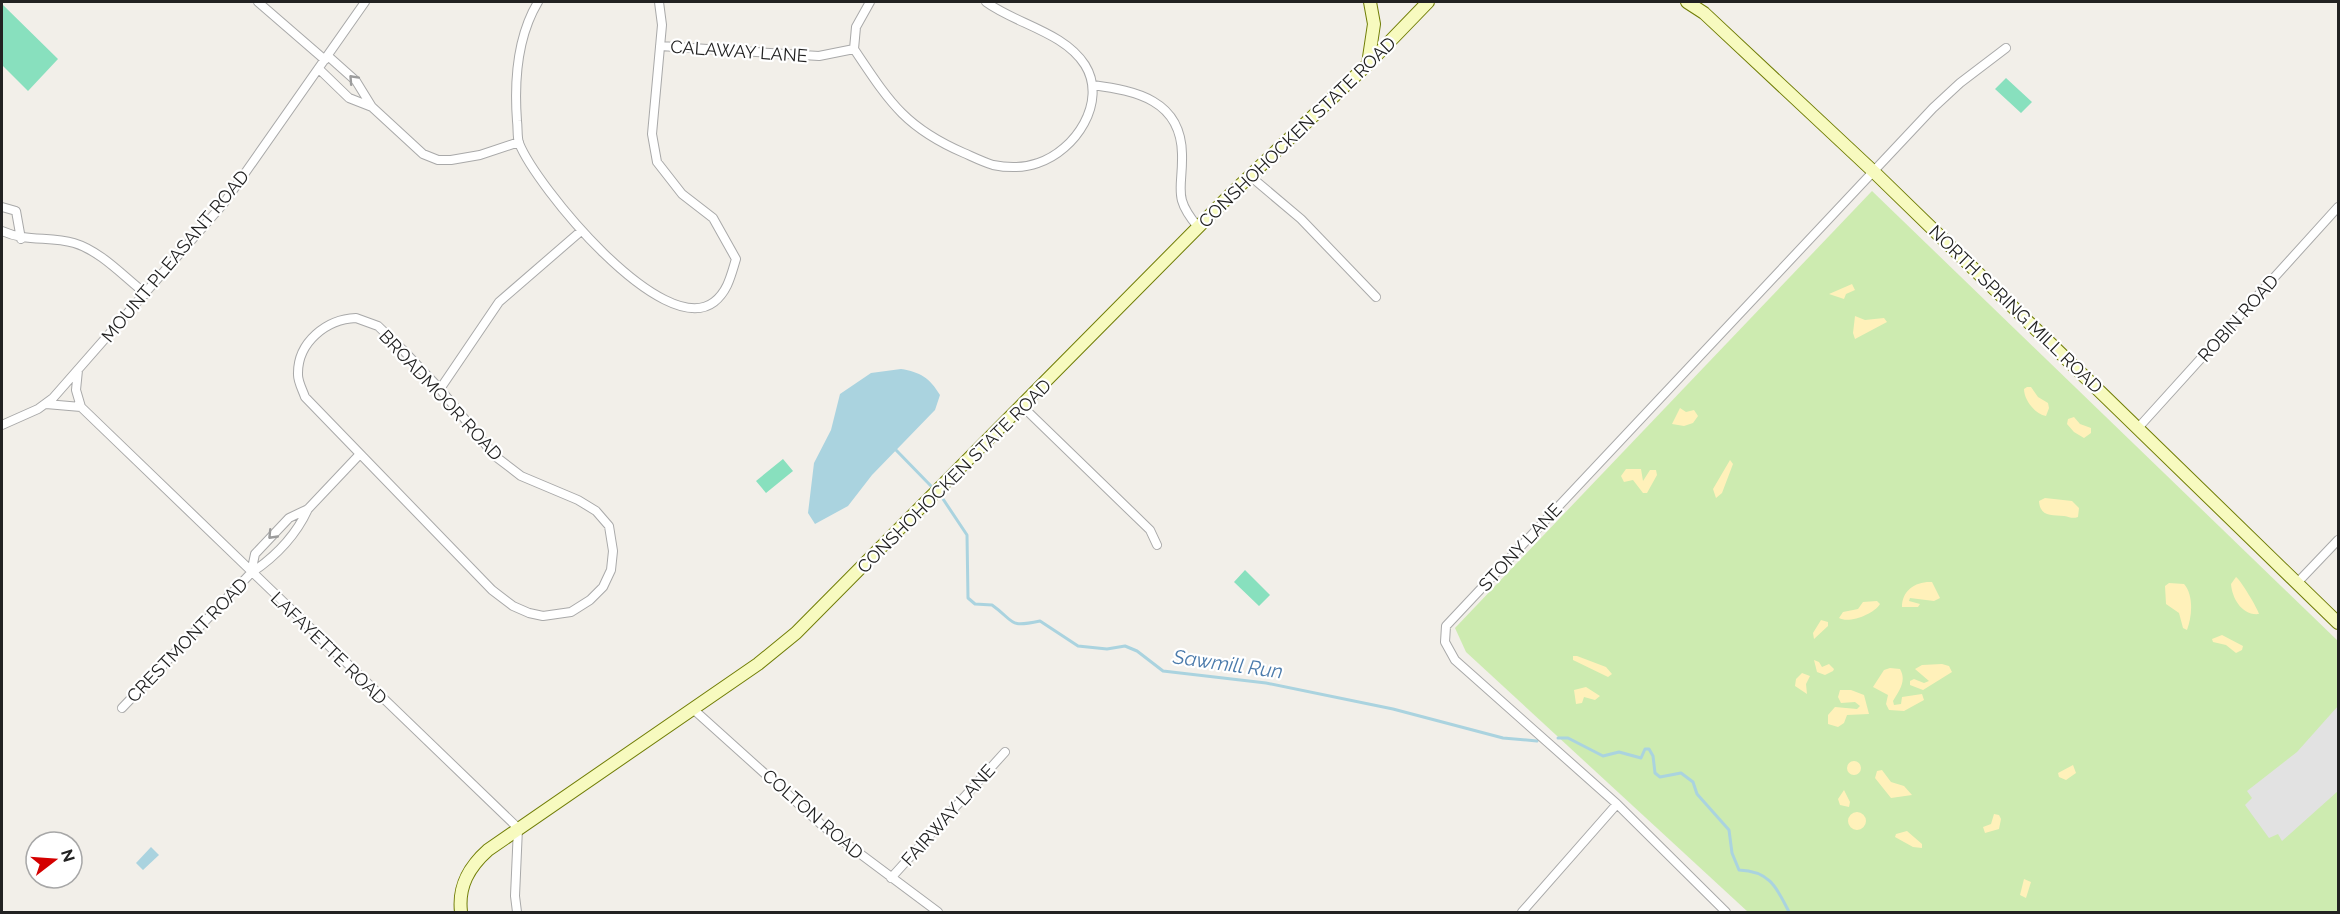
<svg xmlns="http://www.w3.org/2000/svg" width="2340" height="914" viewBox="0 0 2340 914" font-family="Raleway,sans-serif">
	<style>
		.grass { fill: #cdebb0 }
		.sand { fill: #fff1ba }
		.pitch { fill: #88e0be }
		.parking { fill: #e2e2e2 }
		.water { fill: #aad3df }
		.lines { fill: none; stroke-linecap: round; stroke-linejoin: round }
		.stream { stroke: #aad3df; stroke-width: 3 }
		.street-casing { stroke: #a9a9a9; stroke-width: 10 }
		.secondary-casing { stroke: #707d05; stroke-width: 14 }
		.street { stroke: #fff; stroke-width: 8 }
		.secondary { stroke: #f7fabf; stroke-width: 12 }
		.oneway { stroke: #9c9c9c }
		.labels { text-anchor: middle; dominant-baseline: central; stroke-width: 4.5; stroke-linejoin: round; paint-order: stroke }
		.street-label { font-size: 18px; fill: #222; stroke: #fff }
		.water-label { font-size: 20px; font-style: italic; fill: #4a7aab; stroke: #fff }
	</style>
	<rect width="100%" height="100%" fill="#f2efe9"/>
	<path class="grass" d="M1872,191L2338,641V912H1748L1466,652L1455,628Z"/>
	<path class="sand" d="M1852,284L1855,290L1846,294L1844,299L1829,294Z
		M1855,316L1865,320L1884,318L1887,322L1855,339L1853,333Z
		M2027,387H2031L2038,397L2048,403L2049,408L2046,416C2035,414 2024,400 2024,389Z
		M1680,408L1686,412L1694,410L1698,416L1693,423L1684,426L1672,424Z
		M2074,417L2080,424L2091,428V433L2084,438L2074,432L2067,424L2068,419Z
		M1730,460L1733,464L1722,493L1716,498L1713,489Z
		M1626,469H1641L1643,481L1650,470H1656L1657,475L1647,493H1643L1633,480L1624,482L1621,476Z
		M2045,498L2072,501L2079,508L2078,517C2072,519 2070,517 2064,516C2052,515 2040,517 2039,501Z
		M2236,577C2240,579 2258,609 2259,614C2242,616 2232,598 2231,584Z
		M1932,582L1940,598L1934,601L1910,598L1909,601L1920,604L1918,607H1902C1902,590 1916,581 1932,582Z
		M2169,583L2184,584C2194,595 2192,617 2187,630L2183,628L2179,613L2166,604L2165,586Z
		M1877,601L1880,604C1874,614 1849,624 1839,618L1843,612L1858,609L1863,602Z
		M1821,620L1828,622V626L1814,639L1813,633Z
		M2222,635L2243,646L2242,650L2236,653L2226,645L2213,642L2212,639Z
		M1577,656L1606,667L1612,674L1608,677L1573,660V656Z
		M1814,660L1819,662L1822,667L1829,664L1834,669L1833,671L1825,675L1817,672Z
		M1942,664L1949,666L1952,672L1923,690L1910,685V681L1914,679L1924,683L1929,681L1915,669L1922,665Z
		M1890,668L1900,669C1907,681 1899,691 1893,701L1894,705L1901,704L1902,697L1922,694L1924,700L1904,711L1889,710L1886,704L1888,695L1873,687L1884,670Z
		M1802,673L1810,676L1806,684L1807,694L1795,686L1796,679Z
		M1586,687L1600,696L1595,700L1584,697L1582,703L1576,704L1574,690Z
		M1840,690H1851L1864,695L1869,714L1847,715L1844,723L1838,727L1828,724V715L1835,707L1857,709L1860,706L1855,702L1841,703L1838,697Z
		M1847 768a7 7 0 1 1 14 0a7 7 0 1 1-14 0Z
		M2073,765L2076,773L2066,780L2059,777L2058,773Z
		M1882,770L1891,782L1904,786L1912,795L1891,798L1875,778L1877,771Z
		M1844,790L1850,802L1849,807L1840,805L1838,799Z
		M1848 821a9 9 0 1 1 18 0a9 9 0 1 1-18 0Z
		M1994,814L1999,815L2001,819L1999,829L1985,833L1983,827L1991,824Z
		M1907,831L1922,844V848L1913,847L1895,837L1896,834Z
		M2024,879L2031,882L2026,898L2020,895Z"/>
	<path class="pitch" d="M2,4L58,59L28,91L2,65Z
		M2006,78L2032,102L2021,113L1995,89Z
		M783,459L793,471L766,493L756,481Z
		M1245,570L1270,595L1259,606L1234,582Z"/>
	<path class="parking" d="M2338,706V791L2282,841L2278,834L2269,838L2245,805L2252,798L2247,791L2297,752Z"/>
	<path class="water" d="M901,369C920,372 930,378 940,395L935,410L872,475L848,506L815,524L808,513L814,463L831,430L840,394L871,373Z
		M151,847L159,855L143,870L136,863Z"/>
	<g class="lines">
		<path class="stream" d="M896,450L931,486
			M943,499L967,535L968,598L975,604L992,605C1016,622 1007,628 1040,621L1078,646L1107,649L1125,646L1137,651L1163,671L1266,683L1393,709L1503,738L1537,741
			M1558,738H1568L1603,756L1619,752L1641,758L1645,749H1649L1653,756L1655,773L1660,777L1681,773L1693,782L1697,794L1729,830L1732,853L1739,870C1770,871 1777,888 1789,912"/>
		<defs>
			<path id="street" d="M258,2L325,60
				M538,2C517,37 514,80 517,121C518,128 517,137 519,143C536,186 663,341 714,302C728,291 731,275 736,259L713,218L682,194L657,162L652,134L662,25L659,2
				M870,2L856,27L854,49C889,101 904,127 964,153C973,157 983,162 993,165C1008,168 1024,168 1038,163C1075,151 1108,102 1085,65C1064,32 1016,24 986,2
				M660,46L819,56L854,49
				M328,56L356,81L372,107L423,154L438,160H451L480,155L519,142
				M319,69L349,98L372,107
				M1093,85C1136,91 1181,100 1182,154C1183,190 1172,196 1198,227
				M1250,176L1301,219L1376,297
				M2,207L16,211L21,239
				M2,231C26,242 50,236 74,243C101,251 124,277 146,294
				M356,318L378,326L403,350L440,389L495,456L521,476L578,500L596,511L609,526L613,551L611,570L603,587L590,600L571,612L543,616L529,613L513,606L492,590L305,397C303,391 298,382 298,375C297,342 327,319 356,318Z
				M78,370L76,390L81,407L518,828L515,896L517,912
				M440,389L499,302L581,231
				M46,404L81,407
				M1022,406L1150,530L1157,545
				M2,425L38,409L53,398L224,203L365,2
				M2138,428L2338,207
				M251,573L255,554L289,518L308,509L360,454
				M2297,583L2338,540
				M122,708L251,573C275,557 296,535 308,509
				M693,709L823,826L938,912
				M891,878L1005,752
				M1522,912L1617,804
				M1726,912L1617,804L1455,660L1445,642L1446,626L1933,108L1960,83L2006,48"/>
			<path id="secondary" d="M1687,2L1704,13L1875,173L2338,623
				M1368,64L1374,24L1370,2
				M461,912C458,886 469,867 488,850L758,664L796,633L1232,193L1368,64L1428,2"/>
		</defs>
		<use href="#street" class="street-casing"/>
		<use href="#secondary" class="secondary-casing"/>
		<use href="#street" class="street"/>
		<use href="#secondary" class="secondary"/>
	</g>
	<defs><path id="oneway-chevron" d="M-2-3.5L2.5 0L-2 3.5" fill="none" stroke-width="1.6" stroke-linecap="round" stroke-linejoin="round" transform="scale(1.5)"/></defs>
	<g class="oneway">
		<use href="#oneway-chevron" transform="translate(353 79) rotate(-133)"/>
		<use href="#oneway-chevron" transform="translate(272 535) rotate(134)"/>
	</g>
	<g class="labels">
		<g class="street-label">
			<text transform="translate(739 51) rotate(4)">CALAWAY LANE</text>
			<text transform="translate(1297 132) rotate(-44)">CONSHOHOCKEN STATE ROAD</text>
			<text transform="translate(175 256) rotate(-50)">MOUNT PLEASANT ROAD</text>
			<text transform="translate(2016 309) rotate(44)">NORTH SPRING MILL ROAD</text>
			<text transform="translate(2238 318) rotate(-48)">ROBIN ROAD</text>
			<text transform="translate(441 395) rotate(47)">BROADMOOR ROAD</text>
			<text transform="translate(954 476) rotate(-45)">CONSHOHOCKEN STATE ROAD</text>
			<text transform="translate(1520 547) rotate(-47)">STONY LANE</text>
			<text transform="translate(187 640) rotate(-46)">CRESTMONT ROAD</text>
			<text transform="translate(329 648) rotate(44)">LAFAYETTE ROAD</text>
			<text transform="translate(813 814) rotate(41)">COLTON ROAD</text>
			<text transform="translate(948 815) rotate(-48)">FAIRWAY LANE</text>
		</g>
		<g class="water-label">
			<text transform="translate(1228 664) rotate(8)">Sawmill Run</text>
		</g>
	</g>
	<rect width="2340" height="914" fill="none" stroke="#222222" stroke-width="6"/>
	<g transform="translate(54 860) rotate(73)"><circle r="28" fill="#ffffff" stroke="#a7a7a7" stroke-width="1.5"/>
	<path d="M0-4.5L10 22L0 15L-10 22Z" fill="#d40000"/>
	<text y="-9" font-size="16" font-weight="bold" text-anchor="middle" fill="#222222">N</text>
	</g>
</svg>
